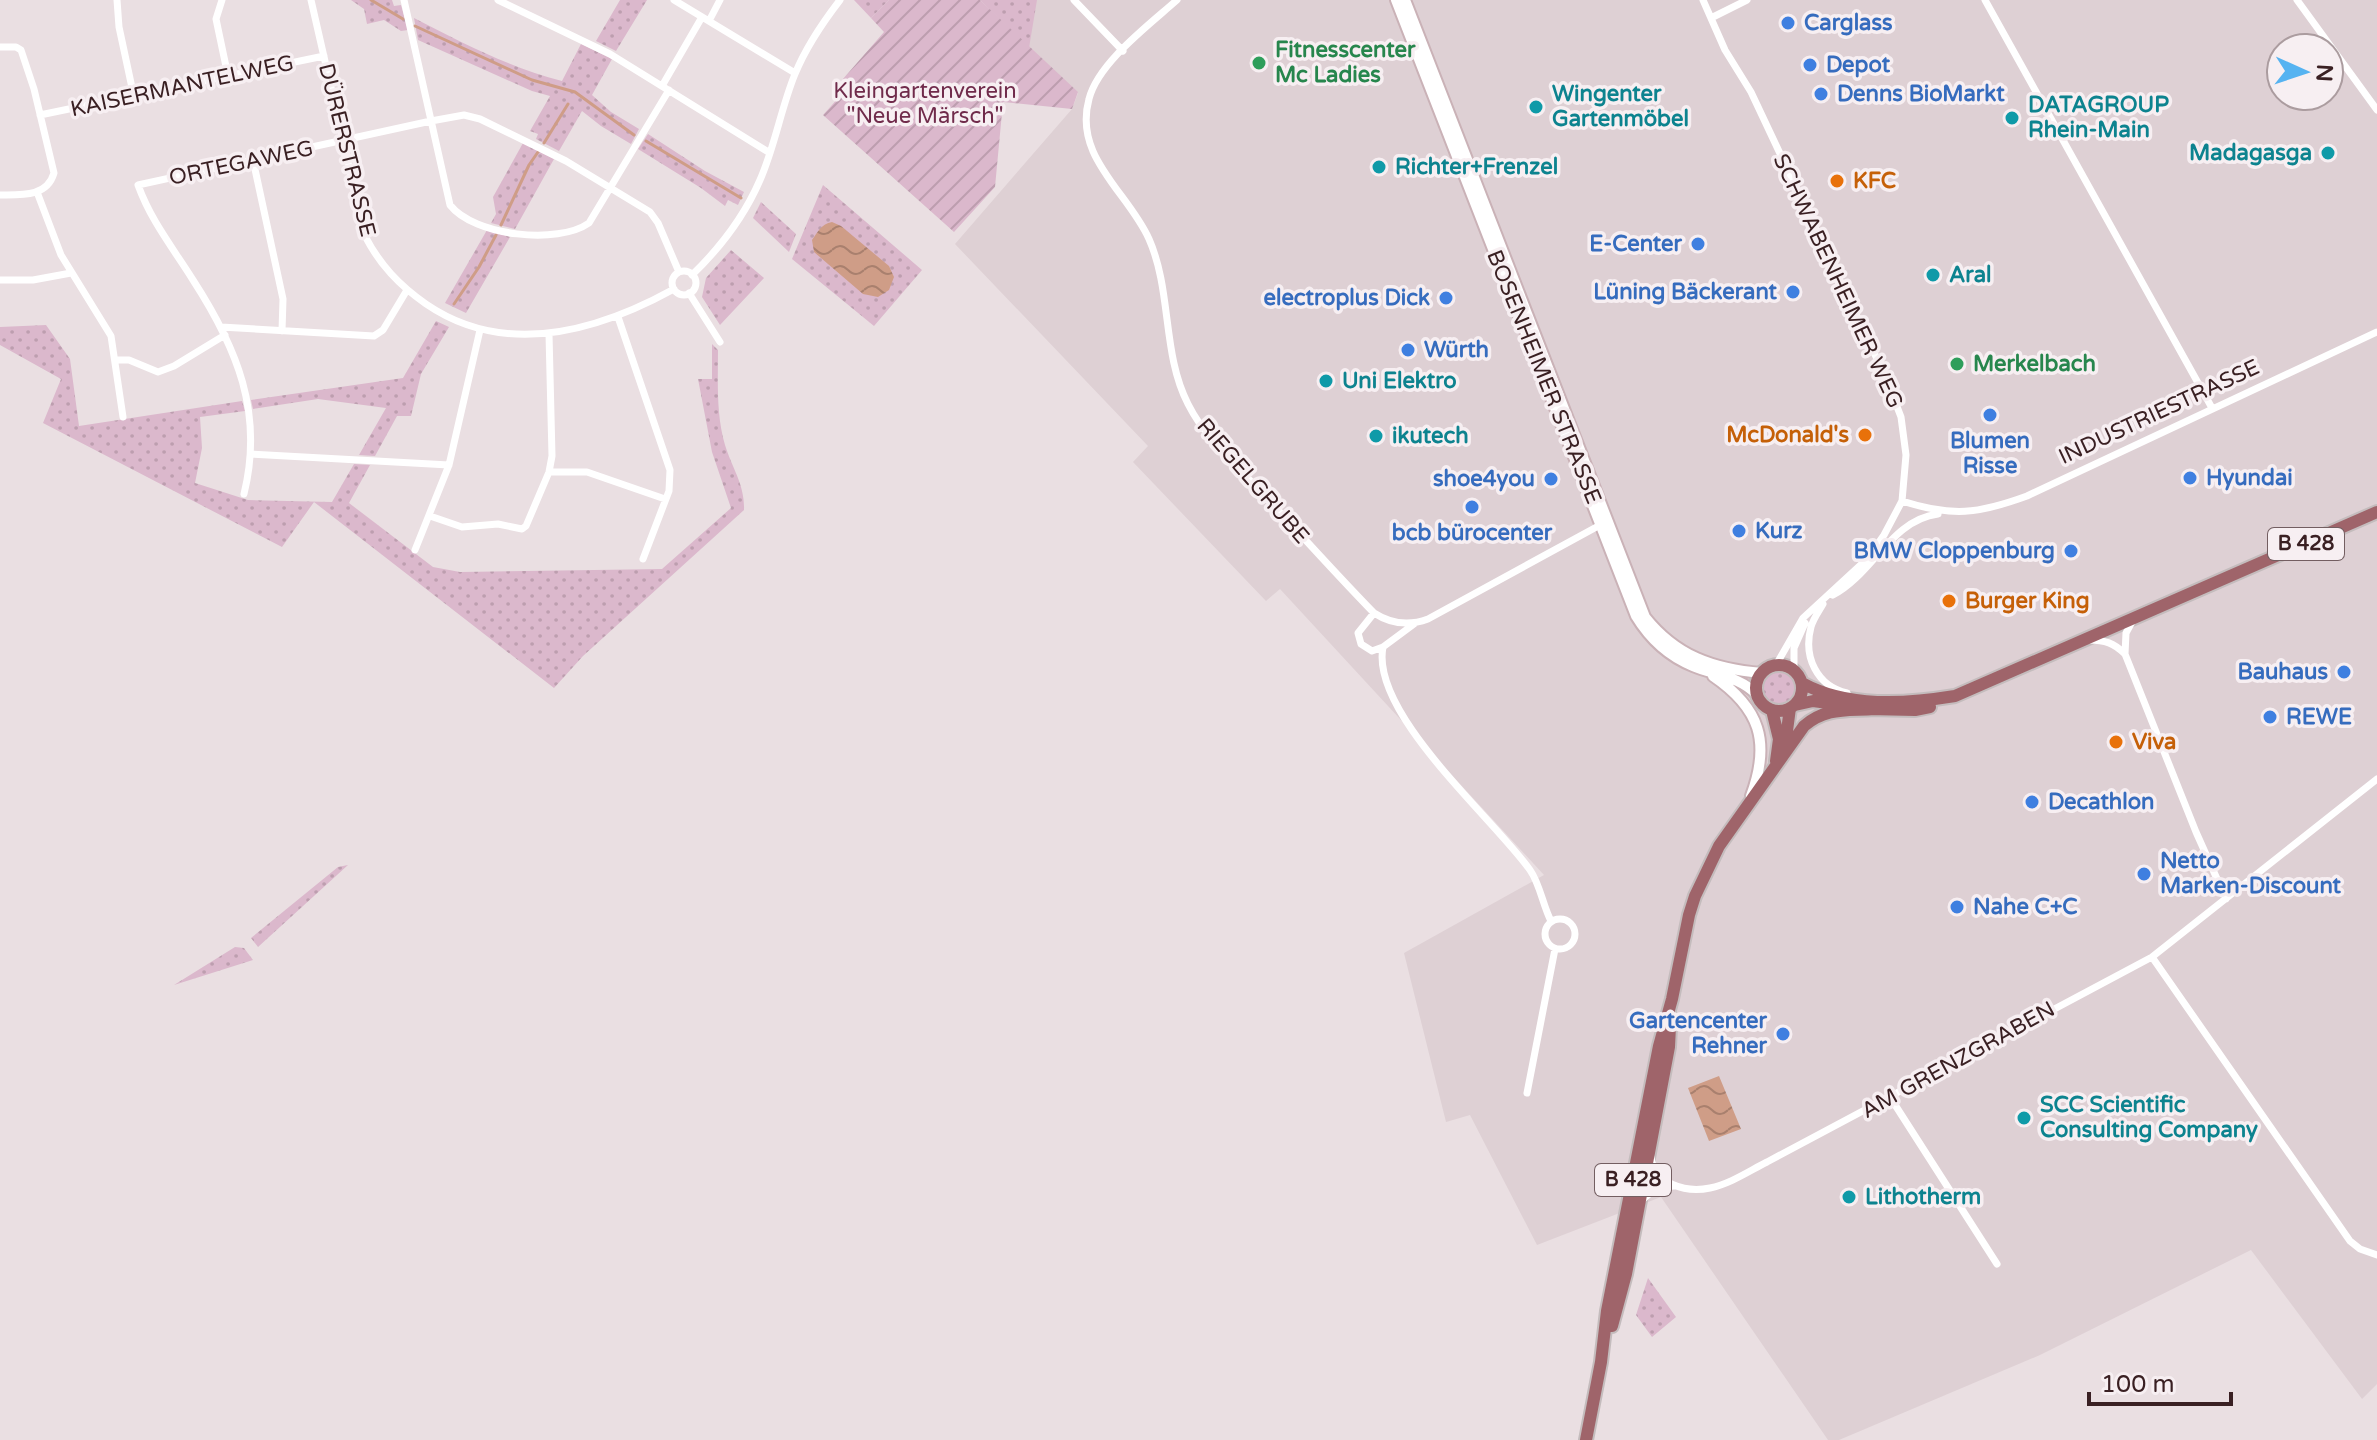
<svg xmlns="http://www.w3.org/2000/svg" width="2377" height="1440" viewBox="0 0 2377 1440" font-family="'Varela Round',sans-serif">
	<style>
		.built { fill: #ded0d4; fill-rule: evenodd }
		.grass { fill: url(#grass-dots) }
		.garden { fill: url(#garden-furrows) }
		.water { fill: url(#water-waves) }
		.lines { fill: none; stroke-linecap: round; stroke-linejoin: round }
		.stream { stroke: #cf9d87; stroke-width: 3 }
		.secondary-casing { stroke: #cab2b7; stroke-width: 14 }
		.primary-casing { stroke: #c4bcbd; stroke-width: 16 }
		.street { stroke: #fff; stroke-width: 7 }
		.secondary { stroke: #fff; stroke-width: 10 }
		.primary { stroke: #9f646a; stroke-width: 12 }
		.shop-dot { fill: #3f7fe0; stroke: #f7eff2; stroke-width: 3 }
		.leisure-dot { fill: #2e9e5b; stroke: #f7eff2; stroke-width: 3 }
		.culture-dot { fill: #0f9aa8; stroke: #f7eff2; stroke-width: 3 }
		.food-dot { fill: #e8710a; stroke: #f7eff2; stroke-width: 3 }
		.labels { text-anchor: middle; dominant-baseline: central; stroke-width: 7; stroke-linejoin: round; paint-order: stroke }
		.shield { fill: #f7eff2; stroke: #735e61; stroke-width: 2 }
		.shield-label { font-size: 20px; font-weight: bold; fill: #3a2023 }
		.shop-label { font-size: 22px; font-weight: bold; fill: #366cbe; stroke: #f7eff2; text-anchor: start }
		.leisure-label { font-size: 22px; font-weight: bold; fill: #27864d; stroke: #f7eff2; text-anchor: start }
		.street-label { font-size: 22px; fill: #3a2023; stroke: #f7eff2 }
		.park-label { font-size: 22px; fill: #702b4b; stroke: #f7eff2 }
		.culture-label { font-size: 22px; font-weight: bold; fill: #0d838f; stroke: #f7eff2; text-anchor: start }
		.food-label { font-size: 22px; font-weight: bold; fill: #c56008; stroke: #f7eff2; text-anchor: start }
	</style>
	<defs>
		<pattern id="grass-dots" width="8" height="8" patternUnits="userSpaceOnUse" patternTransform="scale(2)"><rect width="8" height="8" fill="#dbb8cc"/><path d="M2 2h.1M6 6h.1" fill="none" stroke="#bd9eaf" stroke-width="1.8" stroke-linecap="round"/></pattern>
		<pattern id="garden-furrows" width="10" height="10" patternUnits="userSpaceOnUse" patternTransform="scale(2)"><rect width="10" height="10" fill="#dbb8cc"/><path d="M-1 1l2-2M0 10L10 0M9 11l2-2" fill="none" stroke="#bd9eaf"/></pattern>
		<pattern id="water-waves" width="16" height="10" patternUnits="userSpaceOnUse" patternTransform="scale(2)"><rect width="16" height="10" fill="#cf9d87"/><path d="M0 5q4-4 8 0t8 0" fill="none" stroke="#a9806e"/></pattern>
	</defs>
	<rect width="100%" height="100%" fill="#eadfe2"/>
	<path class="built" d="M981,0H2377V1384L2362,1399L2251,1250L2040,1355L1839,1440H1828L1661,1197L1537,1245L1470,1115L1446,1122L1404,953L1544,875L1280,589L1266,601L1133,462L1148,446L955,244L1072,109L1078,93ZM2281,48H2329V96H2281Z"/>
	<path class="grass" d="M351,0H392L394,6L401,5L408,30L401,31L384,20L367,24L364,9Z
		M620,0H647L616,51L596,41Z
		M854,0H889L871,18Z
		M980,0H1037L1029,48Z
		M414,18C461,42 510,68 562,81L581,44L612,59L592,95L611,112L639,129L631,144L601,126L582,111L559,151L536,139L538,134L530,131L550,96L532,91L418,40Z
		M648,134L705,171L744,192L738,205L728,200L725,206L701,188L638,149Z
		M523,143L554,159L515,229L491,223L496,214L493,197Z
		M823,185L922,270L874,326L792,259Z
		M761,202L796,234L789,252L753,218Z
		M487,230L510,237L466,313L445,303Z
		M731,250L764,278L720,325L702,297L706,278Z
		M436,321L449,327L421,374L411,416H397L375,456L359,455L386,408L318,399L253,409L251,400L403,378Z
		M46,325L70,359L79,426L242,401L245,411L200,417L202,448L195,483L248,500L332,502L354,464L370,465L349,503L433,567L460,572L662,569L731,508L712,452L698,379H712V344L718,350C718,382 716,414 725,445C732,468 745,485 744,510L583,656L554,688L314,502L282,547L43,423L61,379L0,345V327Z
		M1762 688a17 17 0 1 1 34 0a17 17 0 1 1-34 0Z
		M348,865L258,947L251,938L338,867Z
		M235,947L244,948L253,960L174,985Z
		M1648,1278L1676,1317L1652,1337L1636,1315Z"/>
	<path class="garden" d="M889,0H980L1078,92L1072,109L1003,102L995,187L954,232L823,115L849,86L843,79L884,32L871,18Z"/>
	<path class="water" d="M832,222L841,226L889,266L894,277L889,290L878,297L863,294L814,252L812,240C818,232 821,224 832,222Z
		M1719,1076L1741,1129L1709,1141L1688,1088Z"/>
	<g class="lines">
		<path class="stream" d="M371,0L403,19
			M415,26L532,80L575,92L634,135
			M646,141L741,198
			M544,143L568,104
			M501,225L529,165L538,152
			M454,304L479,267L496,235"/>
		<defs>
			<path id="secondary" d="M1396,0L1636,616C1650,639 1668,656 1693,666C1715,675 1741,677 1757,695
				M1405,0L1645,617C1676,656 1713,669 1762,673
				M1713,676C1760,708 1771,742 1751,796"/>
			<path id="primary" d="M1756 688a23 23 0 1 1 46 0a23 23 0 1 1-46 0Z
				M1802,683C1847,708 1906,704 1955,696L2377,512
				M1795,705L1813,701L1843,705
				M1869,709L1915,710L1930,707
				M1772,710L1779,739L1776,761
				M1785,746L1790,708
				M1612,1326L1626,1274L1669,1047L1670,1026
				M1586,1440L1601,1362L1607,1311L1659,1046L1672,999L1689,915L1695,896L1719,846L1804,726C1826,707 1847,711 1874,709"/>
		</defs>
		<use href="#secondary" class="secondary-casing"/>
		<use href="#primary" class="primary-casing"/>
		<path class="street" d="M117,0L119,27L134,97
			M222,0L216,19L228,76
			M311,0L365,236C380,265 399,285 426,304C505,358 596,332 674,289
			M404,0L450,205C474,236 558,245 589,223L669,90
			M498,0L610,54L770,153
			M674,0L795,73
			M1074,0L1123,51
			M1177,0C1149,25 1098,63 1089,99C1073,157 1128,192 1149,239C1172,291 1162,354 1188,404C1206,440 1239,468 1266,497C1302,536 1337,575 1374,613C1391,624 1409,626 1428,619L1602,524
			M1703,0L1725,50L1751,92L1886,378L1901,417L1906,455L1902,501L1884,535L1867,559L1803,618L1776,665
			M1985,0L2212,408
			M2297,0L2377,110
			M1711,18L1747,0
			M709,21L720,0
			M0,47H16L21,50L34,89L54,173C47,197 22,195 0,195
			M662,86L702,17
			M40,115L324,56
			M253,160L283,299L282,331
			M37,192L61,255L111,336L123,417
			M672 283a12 12 0 1 1 24 0a12 12 0 1 1-24 0Z
			M692,275C721,247 744,217 760,180C775,146 781,108 795,74C806,47 823,22 840,0
			M0,280H33L71,273
			M689,293L720,342
			M618,317L670,470L669,491L643,559
			M221,327L374,336L383,330L407,290
			M116,360H129L158,372L174,366L225,335
			M251,454L449,465
			M549,472H587L665,499
			M244,494C264,413 237,348 193,280C173,248 151,221 138,185L431,121L464,115L480,119L566,161L650,212L658,223L679,272
			M1902,501C1952,517 1978,514 2027,496L2377,332
			M430,516L462,527L498,524L522,529L526,526L549,472L552,456L549,334
			M415,550L449,465L480,330
			M1833,595C1873,574 1891,520 1938,514
			M1823,604C1819,611 1813,619 1811,627C1803,657 1817,686 1847,693
			M1374,613L1358,633L1361,644L1372,651L1383,647L1414,624
			M2089,640C2105,640 2114,643 2125,654L2196,832L2226,899
			M1383,647C1370,713 1493,818 1530,870C1540,884 1543,906 1551,921
			M2125,654L2126,633L2133,620
			M1794,670V648L1805,623
			M1545 934a15 15 0 1 1 30 0a15 15 0 1 1-30 0Z
			M2152,957L2350,1241L2360,1249L2377,1255
			M1527,1093L1555,949
			M1890,1097L1997,1264
			M1651,1157C1654,1184 1686,1193 1710,1188C1730,1184 1749,1171 1767,1162L2152,957L2377,779
			M1642,1200L1655,1189L1673,1186"/>
		<use href="#secondary" class="secondary"/>
		<use href="#primary" class="primary"/>
	</g>
	<g class="shop-dot">
		<circle cx="1788" cy="23" r="8"/>
		<circle cx="1810" cy="65" r="8"/>
		<circle cx="1821" cy="94" r="8"/>
		<circle cx="1698" cy="244" r="8"/>
		<circle cx="1793" cy="292" r="8"/>
		<circle cx="1446" cy="298" r="8"/>
		<circle cx="1408" cy="350" r="8"/>
		<circle cx="1990" cy="415" r="8"/>
		<circle cx="2190" cy="478" r="8"/>
		<circle cx="1551" cy="479" r="8"/>
		<circle cx="1472" cy="507" r="8"/>
		<circle cx="1739" cy="531" r="8"/>
		<circle cx="2071" cy="551" r="8"/>
		<circle cx="2344" cy="672" r="8"/>
		<circle cx="2270" cy="717" r="8"/>
		<circle cx="2032" cy="802" r="8"/>
		<circle cx="2144" cy="874" r="8"/>
		<circle cx="1957" cy="907" r="8"/>
		<circle cx="1783" cy="1034" r="8"/>
	</g>
	<g class="leisure-dot">
		<circle cx="1259" cy="63" r="8"/>
		<circle cx="1957" cy="364" r="8"/>
	</g>
	<g class="culture-dot">
		<circle cx="1536" cy="107" r="8"/>
		<circle cx="2012" cy="118" r="8"/>
		<circle cx="2328" cy="153" r="8"/>
		<circle cx="1379" cy="167" r="8"/>
		<circle cx="1933" cy="275" r="8"/>
		<circle cx="1326" cy="381" r="8"/>
		<circle cx="1376" cy="436" r="8"/>
		<circle cx="2024" cy="1118" r="8"/>
		<circle cx="1849" cy="1197" r="8"/>
	</g>
	<g class="food-dot">
		<circle cx="1837" cy="181" r="8"/>
		<circle cx="1865" cy="435" r="8"/>
		<circle cx="1949" cy="601" r="8"/>
		<circle cx="2116" cy="742" r="8"/>
	</g>
	<g class="labels">
		<g class="shield">
			<rect x="2268" y="528" width="76" height="32" rx="6"/>
			<rect x="1595" y="1164" width="76" height="32" rx="6"/>
		</g>
		<g class="shield-label">
			<text x="2306" y="544">B 428</text>
			<text x="1633" y="1180">B 428</text>
		</g>
		<g class="shop-label">
			<text x="1804" y="23">Carglass</text>
			<text x="1826" y="65">Depot</text>
			<text x="1837" y="94">Denns BioMarkt</text>
			<text x="1682" y="244" text-anchor="end">E-Center</text>
			<text x="1777" y="292" text-anchor="end">Lüning Bäckerant</text>
			<text x="1430" y="298" text-anchor="end">electroplus Dick</text>
			<text x="1424" y="350">Würth</text>
			<text x="1990" y="441" text-anchor="middle">Blumen<tspan x="1990" dy="25">Risse</tspan></text>
			<text x="2206" y="478">Hyundai</text>
			<text x="1535" y="479" text-anchor="end">shoe4you</text>
			<text x="1755" y="531">Kurz</text>
			<text x="1472" y="533" text-anchor="middle">bcb bürocenter</text>
			<text x="2055" y="551" text-anchor="end">BMW Cloppenburg</text>
			<text x="2328" y="672" text-anchor="end">Bauhaus</text>
			<text x="2286" y="717">REWE</text>
			<text x="2048" y="802">Decathlon</text>
			<text x="2160" y="861">Netto<tspan x="2160" dy="25">Marken-Discount</tspan></text>
			<text x="1973" y="907">Nahe C+C</text>
			<text x="1767" y="1021" text-anchor="end">Gartencenter<tspan x="1767" dy="25">Rehner</tspan></text>
		</g>
		<g class="leisure-label">
			<text x="1275" y="50">Fitnesscenter<tspan x="1275" dy="25">Mc Ladies</tspan></text>
			<text x="1973" y="364">Merkelbach</text>
		</g>
		<g class="street-label">
			<text transform="translate(182 86) rotate(-12)">KAISERMANTELWEG</text>
			<text transform="translate(347 150) rotate(76)">DÜRERSTRASSE</text>
			<text transform="translate(241 163) rotate(-12)">ORTEGAWEG</text>
			<text transform="translate(1838 281) rotate(65)">SCHWABENHEIMER WEG</text>
			<text transform="translate(1544 377) rotate(68)">BOSENHEIMER STRASSE</text>
			<text transform="translate(2159 412) rotate(-25)">INDUSTRIESTRASSE</text>
			<text transform="translate(1253 481) rotate(49)">RIEGELGRUBE</text>
			<text transform="translate(1958 1060) rotate(-29)">AM GRENZGRABEN</text>
		</g>
		<g class="park-label">
			<text x="925" y="91">Kleingartenverein<tspan x="925" dy="25">"Neue Märsch"</tspan></text>
		</g>
		<g class="culture-label">
			<text x="1552" y="94">Wingenter<tspan x="1552" dy="25">Gartenmöbel</tspan></text>
			<text x="2028" y="105">DATAGROUP<tspan x="2028" dy="25">Rhein-Main</tspan></text>
			<text x="2312" y="153" text-anchor="end">Madagasga</text>
			<text x="1395" y="167">Richter+Frenzel</text>
			<text x="1949" y="275">Aral</text>
			<text x="1342" y="381">Uni Elektro</text>
			<text x="1392" y="436">ikutech</text>
			<text x="2040" y="1105">SCC Scientific<tspan x="2040" dy="25">Consulting Company</tspan></text>
			<text x="1865" y="1197">Lithotherm</text>
		</g>
		<g class="food-label">
			<text x="1853" y="181">KFC</text>
			<text x="1849" y="435" text-anchor="end">McDonald's</text>
			<text x="1965" y="601">Burger King</text>
			<text x="2132" y="742">Viva</text>
		</g>
	</g>
	<g transform="translate(2305 72) rotate(93)"><circle r="38" fill="#f7eff2" stroke="#ab9c9f" stroke-width="2"/>
	<path d="M0-6L14 30L0 20L-14 30Z" fill="#56b3f1"/>
	<text y="-12" font-size="22" font-weight="bold" text-anchor="middle" fill="#3a2023">N</text>
	</g>
	<path d="M2089 1392v12h142v-12" fill="none" stroke="#3a2023" stroke-width="4"/>
	<text x="2101" y="1392" font-size="24" fill="#3a2023" stroke="#f7eff2" stroke-width="6" paint-order="stroke">100 m</text>
</svg>
